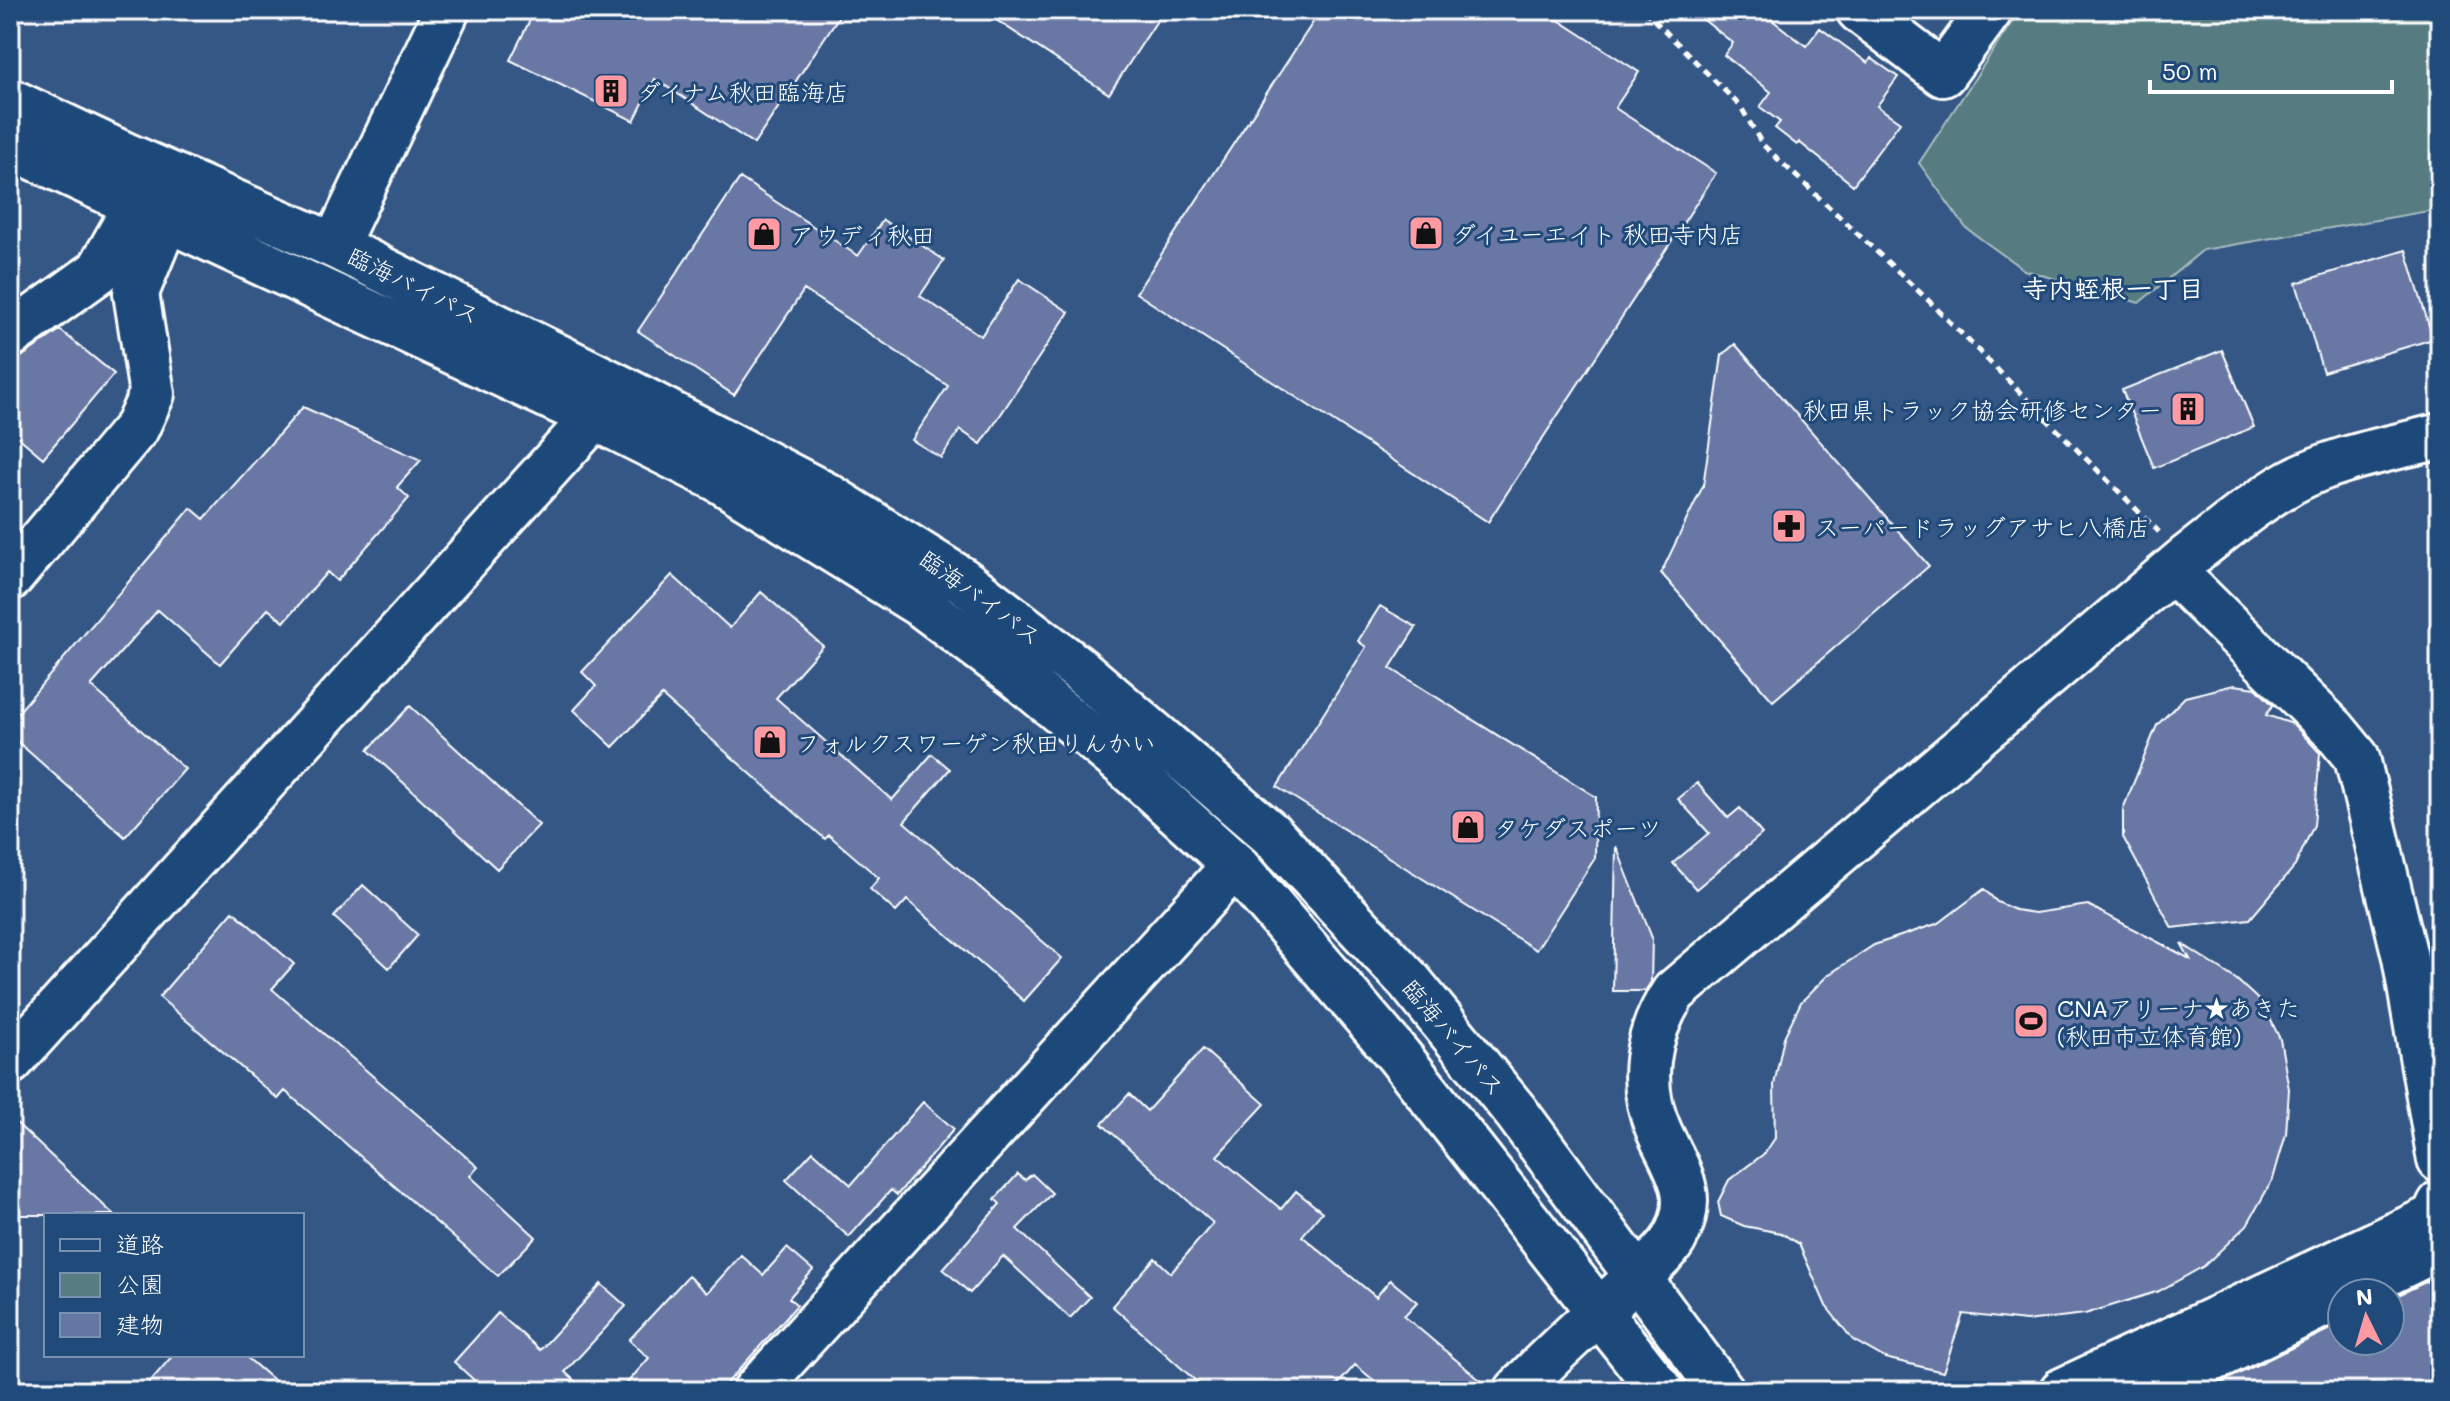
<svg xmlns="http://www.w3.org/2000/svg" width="2450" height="1401" viewBox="0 0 2450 1401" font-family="Mali,'Klee One',sans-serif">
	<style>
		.green { fill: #577c81; stroke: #abbec0; stroke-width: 2 }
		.building { fill: #6777a4; stroke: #fff; stroke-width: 2 }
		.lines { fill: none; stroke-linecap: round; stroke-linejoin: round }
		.minor-casing { stroke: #fff; stroke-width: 50 }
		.highway-casing { stroke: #fff; stroke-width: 50 }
		.path { stroke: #fff; stroke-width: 5; stroke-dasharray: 8 6; stroke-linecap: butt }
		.minor { stroke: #1f4a7a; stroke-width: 44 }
		.highway { stroke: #1f4a7a; stroke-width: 44 }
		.labels { text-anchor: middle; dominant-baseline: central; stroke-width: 6; stroke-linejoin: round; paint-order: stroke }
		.poi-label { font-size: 24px; fill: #fff; stroke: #1f4a7a; text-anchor: start }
		.street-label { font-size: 24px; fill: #fff; stroke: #1f4a7a }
		.neighbourhood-label { font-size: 26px; font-weight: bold; fill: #fff; stroke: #1f4a7a }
	</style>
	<rect width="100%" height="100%" fill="#345786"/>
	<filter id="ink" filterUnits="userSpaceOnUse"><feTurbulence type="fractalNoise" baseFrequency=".0125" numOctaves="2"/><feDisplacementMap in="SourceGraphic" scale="16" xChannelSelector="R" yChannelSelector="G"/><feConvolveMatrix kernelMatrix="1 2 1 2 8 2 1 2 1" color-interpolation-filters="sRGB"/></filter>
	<g filter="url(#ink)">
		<path class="green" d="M2020,10H2440V209L2203,250L2139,303L2024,270L1966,228L1919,163Z"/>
		<path class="building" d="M535,10H843L754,144L655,79L634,121L510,60Z
			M981,10H1164L1109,94Z
			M1321,10H1543L1639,72L1615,108L1716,173L1488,522L1136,293Z
			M1691,10H1759L1806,46L1820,28L1868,63L1871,58L1898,77L1877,106L1900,122L1853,185L1799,142L1797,145L1775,128L1780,122L1760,107L1771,92L1724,55L1733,43Z
			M740,178L858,256L883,220L944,260L920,296L981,336L1019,279L1069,312L981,444L960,430L941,458L912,440L948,386L804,290L734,395L638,331Z
			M2406,250L2433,339L2323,372L2296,283Z
			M60,330L114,374L43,458L10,430V365Z
			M1735,344L1929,566L1773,701L1661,573L1703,486L1722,355Z
			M2222,350L2254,427L2154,468L2122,390Z
			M303,407L421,460L397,487L409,498L337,581L327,572L284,622L268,609L220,664L158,610L91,686L185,769L125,837L10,735V722L191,508L204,519Z
			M672,575L730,628L761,592L823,646L776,698L892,800L932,754L950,769L904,822L1062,958L1024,1001L907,900L896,912L870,889L879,878L829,835L825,839L662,696L613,747L574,710L596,686L582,672Z
			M1380,606L1416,627L1390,668L1596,797L1595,858L1536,950L1277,787L1366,647L1358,641Z
			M2234,685L2256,688L2273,705L2266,715L2293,724L2320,753L2314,825L2295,866L2250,919L2172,928L2123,837V809L2157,725L2185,697Z
			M410,706L539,825L497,869L368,750Z
			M1697,783L1728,818L1740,808L1762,834L1696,889L1673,863L1709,833L1678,799Z
			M1616,846L1652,938L1651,982L1645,991H1613Z
			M363,885L418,935L389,968L334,917Z
			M1984,889L1997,902L2015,910L2035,913L2088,905L2190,959L2181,943L2237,980L2263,1004L2280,1039L2289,1089L2286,1134L2273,1179L2247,1225L2204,1266L2159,1291L2085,1314L2026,1321L1963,1314L1943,1372L1885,1358L1853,1340L1826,1306L1799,1244L1781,1233L1744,1226L1721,1216L1718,1202L1729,1180L1765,1153L1775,1138L1774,1085L1784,1037L1801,1002L1828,975L1874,945L1939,923Z
			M233,911L294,964L272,989L478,1167L470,1176L536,1237L498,1276L285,1091L278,1099L159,997Z
			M1203,1049L1265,1104L1217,1156L1281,1209L1296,1191L1322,1212L1302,1236L1376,1297L1390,1280L1417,1302L1404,1316L1493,1391H1387L1355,1365L1332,1391H1207L1112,1306L1155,1258L1171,1273L1213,1223L1102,1124L1129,1094L1147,1111Z
			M923,1102L954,1129L897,1195L891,1190L849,1237L786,1180L813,1151L851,1185Z
			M10,1117L114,1215H10Z
			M1018,1174L1025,1180L1032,1174L1052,1193L1017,1229L1090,1297L1070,1318L1003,1256L970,1293L943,1269L1000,1204L995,1199Z
			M787,1248L813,1270L789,1298L797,1305L720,1391H620L649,1358L629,1340L688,1276L707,1293L741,1255L763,1275Z
			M2440,1275V1391H2204L2342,1323V1341H2390V1299Z
			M601,1284L626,1306L565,1372L586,1391H486L454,1362L498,1313L540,1350Z
			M173,1355H244L286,1391H142Z"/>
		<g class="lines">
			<defs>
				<path id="minor" d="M1859,10L1943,74L1990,10
					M335,246L447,10
					M10,335L99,271L137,204
					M2173,571L2334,730L2357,758L2405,957L2440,1160
					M10,578L137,427L152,394L136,293L167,217
					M10,1062L618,391
					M2346,1293L2440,1247
					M755,1391L1235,865
					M1517,1391C1551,1353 1590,1321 1627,1286C1642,1273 1664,1256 1674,1239C1699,1195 1676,1169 1659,1131C1638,1084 1646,1033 1674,992L2185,559C2219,533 2254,503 2291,482C2336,457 2391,449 2440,436
					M2062,1391L2434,1217L2440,1204
					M2148,1391L2342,1295"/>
				<path id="highway" d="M10,101L125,155L335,246L621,388L828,496L962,580L1080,670L1273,836L1410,982L1516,1112L1722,1391
					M10,146L594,417L718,479L923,606L1018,677L1122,763L1235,865L1399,1056L1661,1391"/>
			</defs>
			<use href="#minor" class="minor-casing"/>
			<use href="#highway" class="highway-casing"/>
			<path class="path" d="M1644,10L1741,107L1762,144L1927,299L2159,532"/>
			<use href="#minor" class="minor"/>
			<use href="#highway" class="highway"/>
		</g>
	</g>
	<defs>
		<symbol id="building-square" viewBox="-11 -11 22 22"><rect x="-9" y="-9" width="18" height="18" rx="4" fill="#ff9aa2" stroke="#1f4a7a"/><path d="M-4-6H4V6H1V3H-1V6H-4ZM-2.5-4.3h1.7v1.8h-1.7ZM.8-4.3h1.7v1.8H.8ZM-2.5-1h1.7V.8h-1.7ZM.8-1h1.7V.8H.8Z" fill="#111"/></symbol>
		<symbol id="shop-square" viewBox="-11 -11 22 22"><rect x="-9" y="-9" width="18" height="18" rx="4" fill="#ff9aa2" stroke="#1f4a7a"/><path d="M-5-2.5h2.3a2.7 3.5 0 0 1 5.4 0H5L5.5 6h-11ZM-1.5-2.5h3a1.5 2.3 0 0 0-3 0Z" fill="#111"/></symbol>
		<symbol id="pharmacy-square" viewBox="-11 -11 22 22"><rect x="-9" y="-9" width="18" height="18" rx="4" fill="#ff9aa2" stroke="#1f4a7a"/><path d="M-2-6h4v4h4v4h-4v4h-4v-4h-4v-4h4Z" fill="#111"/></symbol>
		<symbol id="stadium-square" viewBox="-11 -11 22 22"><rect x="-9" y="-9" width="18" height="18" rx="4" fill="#ff9aa2" stroke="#1f4a7a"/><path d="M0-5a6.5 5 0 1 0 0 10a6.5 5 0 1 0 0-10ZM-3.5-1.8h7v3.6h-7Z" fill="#111"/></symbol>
	</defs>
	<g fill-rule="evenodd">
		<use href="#building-square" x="591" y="71" width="40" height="40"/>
		<use href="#shop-square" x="1406" y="213" width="40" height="40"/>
		<use href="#shop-square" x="744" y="214" width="40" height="40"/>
		<use href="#building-square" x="2168" y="389" width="40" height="40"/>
		<use href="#pharmacy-square" x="1769" y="506" width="40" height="40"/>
		<use href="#shop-square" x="750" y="722" width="40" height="40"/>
		<use href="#shop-square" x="1448" y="807" width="40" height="40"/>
		<use href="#stadium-square" x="2011" y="1001" width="40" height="40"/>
	</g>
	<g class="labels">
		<g class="poi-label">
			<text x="637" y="91">ダイナム秋田臨海店</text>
			<text x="1452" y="233">ダイユーエイト 秋田寺内店</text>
			<text x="790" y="234">アウディ秋田</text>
			<text x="2162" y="409" text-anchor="end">秋田県トラック協会研修センター</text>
			<text x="1815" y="526">スーパードラッグアサヒ八橋店</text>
			<text x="796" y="742">フォルクスワーゲン秋田りんかい</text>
			<text x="1494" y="827">タケダスポーツ</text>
			<text x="2057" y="1007">CNAアリーナ★あきた<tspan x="2057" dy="28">(秋田市立体育館)</tspan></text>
		</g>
		<g class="street-label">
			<text transform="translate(414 285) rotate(26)">臨海バイパス</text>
			<text transform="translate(981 597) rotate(36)">臨海バイパス</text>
			<text transform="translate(1454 1037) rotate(50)">臨海バイパス</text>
		</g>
		<g class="neighbourhood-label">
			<text x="2113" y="288">寺内蛭根一丁目</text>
		</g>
	</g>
	<rect width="2450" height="1401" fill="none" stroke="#1f4a7a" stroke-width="40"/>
	<rect x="20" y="20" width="2410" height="1361" fill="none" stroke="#fff" stroke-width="3" filter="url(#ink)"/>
	<rect x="44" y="1213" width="260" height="144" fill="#1f4a7a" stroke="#7992af" stroke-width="2"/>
	<rect x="60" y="1239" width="40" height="12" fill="#1f4a7a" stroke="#7992af" stroke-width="2"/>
	<text x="116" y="1253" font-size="24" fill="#ffffff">道路</text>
	<rect x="60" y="1273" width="40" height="24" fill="#577c81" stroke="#7992af" stroke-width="2"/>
	<text x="116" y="1293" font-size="24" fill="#ffffff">公園</text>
	<rect x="60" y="1313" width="40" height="24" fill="#6777a4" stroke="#7992af" stroke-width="2"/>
	<text x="116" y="1333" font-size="24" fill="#ffffff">建物</text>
	<g transform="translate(2366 1317) rotate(355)"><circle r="38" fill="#1f4a7a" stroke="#7992af" stroke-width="2"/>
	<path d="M0-6L14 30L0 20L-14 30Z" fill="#ff9aa2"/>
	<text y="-12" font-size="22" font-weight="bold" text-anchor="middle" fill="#ffffff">N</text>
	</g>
	<path d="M2150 80v12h242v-12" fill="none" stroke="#ffffff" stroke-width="4"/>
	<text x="2162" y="80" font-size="24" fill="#ffffff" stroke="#1f4a7a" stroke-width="6" paint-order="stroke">50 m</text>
</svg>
